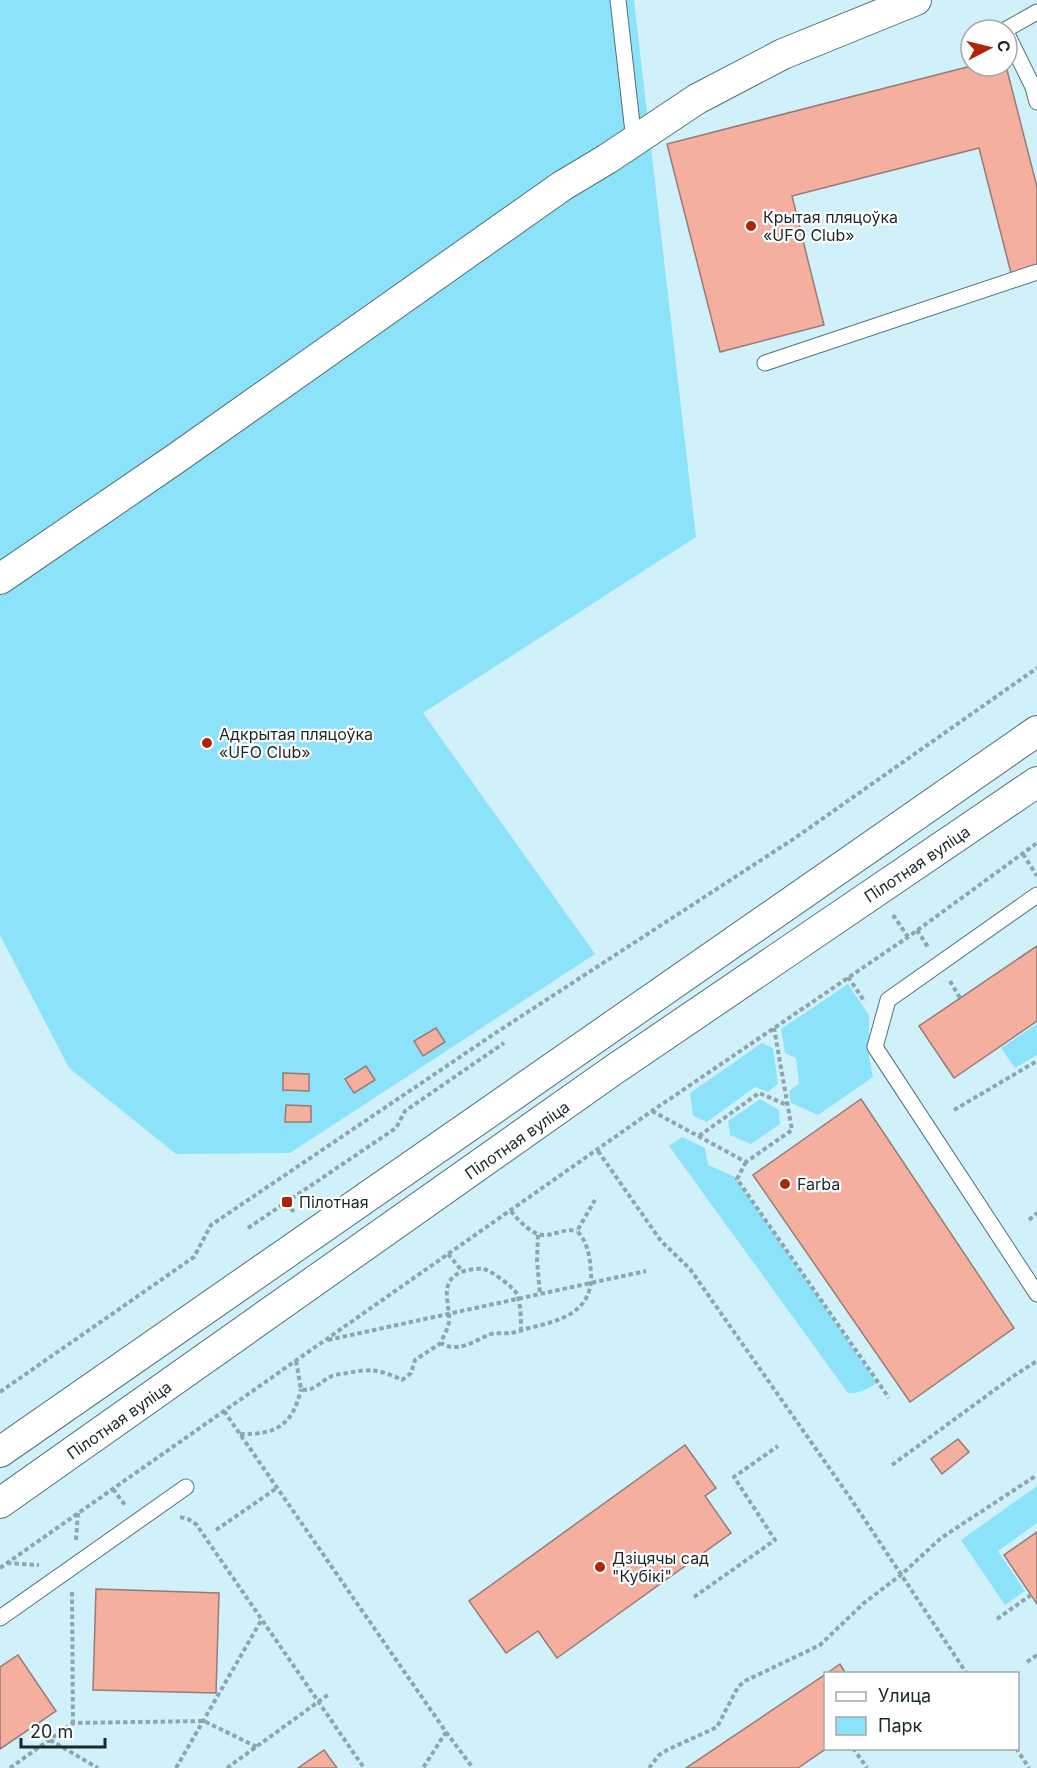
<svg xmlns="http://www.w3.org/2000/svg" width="1037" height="1768" viewBox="0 0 1037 1768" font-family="Inter,sans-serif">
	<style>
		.green { fill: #8ce3f9 }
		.building { fill: #f5af9f; stroke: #977b75; stroke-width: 1.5 }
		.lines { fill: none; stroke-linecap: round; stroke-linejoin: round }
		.lane-casing { stroke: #537179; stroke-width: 17 }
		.street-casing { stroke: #537179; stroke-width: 32 }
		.path { stroke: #8da6ad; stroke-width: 4; stroke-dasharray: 4.5 3; stroke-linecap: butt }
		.lane { stroke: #fff; stroke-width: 15 }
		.street { stroke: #fff; stroke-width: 30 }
		.poi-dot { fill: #b12405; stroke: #fff; stroke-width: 2 }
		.labels { text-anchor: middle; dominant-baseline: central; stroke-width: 4.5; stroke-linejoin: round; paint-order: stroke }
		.poi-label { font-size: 16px; fill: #1b282b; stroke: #fff; text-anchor: start }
		.street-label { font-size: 16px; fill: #1b282b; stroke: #fff }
	</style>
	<rect width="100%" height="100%" fill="#d0f1fa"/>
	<path class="green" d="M0,0H634L696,537L423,713L595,954L290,1153L176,1154L69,1068L0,935Z
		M848,984L869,1015V1057L873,1077L818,1115L791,1103L789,1091L799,1084L796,1058L785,1053L781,1029Z
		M1037,1024V1055L1015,1068L1001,1048Z
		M762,1043L773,1048L778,1084L768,1092L755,1087L707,1122L693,1116L690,1093Z
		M760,1099L779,1110L780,1124L751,1144L730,1135L728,1121Z
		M682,1137L705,1148L708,1165L735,1177L877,1383C868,1389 859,1394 848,1393L669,1146Z
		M1037,1486V1523L998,1551L1025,1591L1005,1605L961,1540Z"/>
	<path class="building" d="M971,66H1006L1037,187V267L1011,273L979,148L792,196L824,325L720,352L667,144Z
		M1037,946V1021L954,1078L919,1026Z
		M436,1028L445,1042L423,1056L414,1041Z
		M366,1066L375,1080L354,1093L345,1079Z
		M283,1073L309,1074V1091L283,1090Z
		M861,1099L1014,1328L910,1402L753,1175Z
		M286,1105L311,1106V1122H285Z
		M958,1439L969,1452L942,1474L931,1459Z
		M685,1445L716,1488L705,1496L731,1533L557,1658L538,1631L506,1653L469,1601Z
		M1037,1532V1604L1004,1555Z
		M96,1589L219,1593L216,1693L93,1690Z
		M18,1655L56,1711L0,1749V1667Z
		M840,1664L846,1674H826Z
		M826,1674L827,1748L798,1768H686Z
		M324,1750L337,1768H298Z"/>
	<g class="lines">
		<defs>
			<path id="lane" d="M618,0L634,141
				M1005,30L1037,12
				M1007,34L1033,87L1037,102
				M765,363L1037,272
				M1037,895L888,1000L875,1047L1037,1294
				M0,1618L186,1487"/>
			<path id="street" d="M0,579L178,457L562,186L607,159L697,99L783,54L916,0
				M0,1452L1037,731
				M0,1503L612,1071L1037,782"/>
		</defs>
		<use href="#lane" class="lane-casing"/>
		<use href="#street" class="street-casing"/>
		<path class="path" d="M1023,854L1037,876
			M893,915L908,937
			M917,930L928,947
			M848,977L865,1002
			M950,981L960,998
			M954,1110L1037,1061
			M652,1111L746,1162L792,1130L774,1028
			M699,1136L759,1093L787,1105
			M598,1151L661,1241L690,1269L851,1499L967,1674
			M746,1162L737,1179L889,1398
			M287,1202L295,1214
			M511,1211C517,1219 533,1236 544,1235C557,1235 564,1228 577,1231
			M1029,1220L1037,1213
			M248,1228L396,1128L405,1111L504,1043
			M538,1235L537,1261L540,1294
			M448,1254L462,1271
			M521,1331C521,1321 521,1303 517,1294C513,1287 491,1270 483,1269C473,1268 455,1271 450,1281C443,1292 450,1308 449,1322C448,1329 443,1336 441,1343C456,1353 474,1342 488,1335C495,1332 504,1334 511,1333C517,1332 523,1330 529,1328C559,1321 593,1313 591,1273C590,1258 588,1242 577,1231L595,1200
			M328,1340L646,1271
			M296,1361L301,1389C312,1393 320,1382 330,1377C335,1374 342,1374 348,1373C371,1368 381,1370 402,1380L411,1373L415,1360L441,1343
			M0,1392L194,1257L211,1225L497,1032L795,838L1037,668
			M224,1411L446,1732L423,1768
			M240,1434C276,1435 293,1425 301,1389
			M892,1465L1015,1375L1037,1361
			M113,1489L125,1505
			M180,1517L188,1519L196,1524L364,1768
			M216,1530L277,1488
			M76,1540L78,1513
			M7,1563L39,1565
			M0,1568L652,1111L908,937L1037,843
			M72,1592L73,1723
			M694,1597L775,1540L734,1477L778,1446
			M997,1619L1031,1595
			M1027,1662L1037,1655
			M446,1732L473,1768
			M50,1740L98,1768
			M853,1748L867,1768
			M1016,1748L1029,1768
			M10,1768L73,1723L204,1721L257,1747
			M176,1768L262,1619
			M227,1768L329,1694
			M649,1768L659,1755L667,1750L717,1727L738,1687L745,1681L820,1645L864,1603L902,1574L941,1538L1037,1475"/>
		<use href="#lane" class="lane"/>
		<use href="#street" class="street"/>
	</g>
	<g class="poi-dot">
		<circle cx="751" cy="226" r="6"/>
		<circle cx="207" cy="743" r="6"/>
		<circle cx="785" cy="1184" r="6"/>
		<rect x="281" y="1196" width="12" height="12" rx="3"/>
		<circle cx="600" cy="1567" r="6"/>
	</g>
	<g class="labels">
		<g class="poi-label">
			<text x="763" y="217">Крытая пляцоўка<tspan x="763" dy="18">«UFO Club»</tspan></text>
			<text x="219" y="734">Адкрытая пляцоўка<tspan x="219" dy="18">«UFO Club»</tspan></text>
			<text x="797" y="1184">Farba</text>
			<text x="299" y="1202">Пілотная</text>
			<text x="612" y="1558">Дзіцячы сад<tspan x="612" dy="18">"Кубікі"</tspan></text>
		</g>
		<g class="street-label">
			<text transform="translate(917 864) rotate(-34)">Пілотная вуліца</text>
			<text transform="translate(517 1140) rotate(-35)">Пілотная вуліца</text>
			<text transform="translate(119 1420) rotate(-35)">Пілотная вуліца</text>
		</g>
	</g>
	<rect x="824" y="1672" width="195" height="78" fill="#ffffff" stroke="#a4a9aa" stroke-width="1.5"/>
	<rect x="836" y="1692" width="30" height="9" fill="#ffffff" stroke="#a4a9aa" stroke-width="1.5"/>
	<text x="878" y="1702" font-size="18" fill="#1b282b">Улица</text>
	<rect x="836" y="1717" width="30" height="18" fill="#8ce3f9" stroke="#a4a9aa" stroke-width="1.5"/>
	<text x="878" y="1732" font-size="18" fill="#1b282b">Парк</text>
	<g transform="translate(989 48) rotate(83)"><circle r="28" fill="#ffffff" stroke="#a4a9aa" stroke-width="1.5"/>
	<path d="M0-4.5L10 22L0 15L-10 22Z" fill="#b12405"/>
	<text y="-9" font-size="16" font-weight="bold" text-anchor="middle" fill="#1b282b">С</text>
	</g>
	<path d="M21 1738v9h84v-9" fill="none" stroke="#1b282b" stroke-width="3"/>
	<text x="30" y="1738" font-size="18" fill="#1b282b" stroke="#ffffff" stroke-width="4.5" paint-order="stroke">20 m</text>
</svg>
